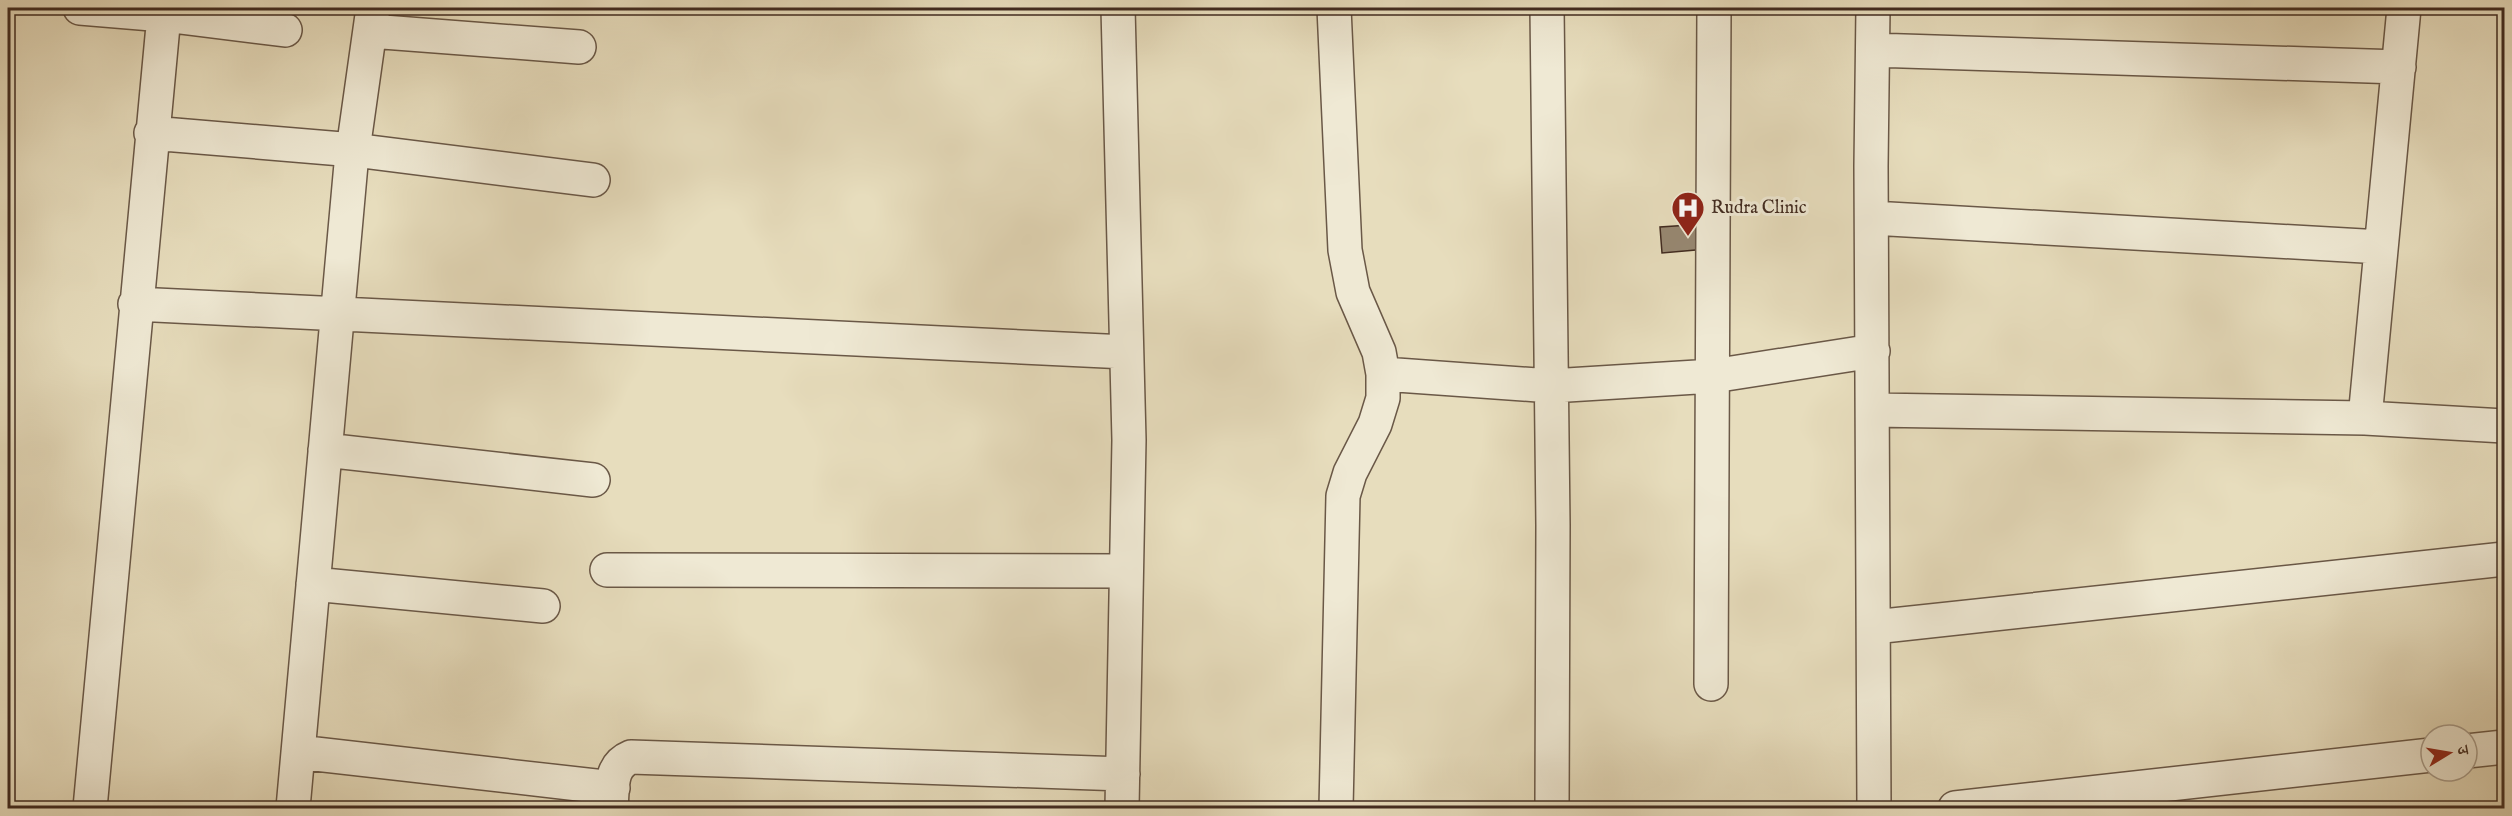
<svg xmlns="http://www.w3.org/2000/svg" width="2512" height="816" viewBox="0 0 2512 816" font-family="'IM FELL English','Noto Serif Devanagari',serif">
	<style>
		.building { fill: #978872; stroke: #412b20; stroke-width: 1.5 }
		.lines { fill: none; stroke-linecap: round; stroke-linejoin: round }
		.street-casing { stroke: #6a5847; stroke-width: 36 }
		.street { stroke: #efe9d4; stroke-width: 33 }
		.labels { text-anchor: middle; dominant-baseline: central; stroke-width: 6; stroke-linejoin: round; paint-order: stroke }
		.poi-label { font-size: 18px; fill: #412b20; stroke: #efe9d4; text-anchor: start }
	</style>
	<rect width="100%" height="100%" fill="#e7ddbd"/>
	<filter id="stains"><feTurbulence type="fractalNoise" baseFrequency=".00333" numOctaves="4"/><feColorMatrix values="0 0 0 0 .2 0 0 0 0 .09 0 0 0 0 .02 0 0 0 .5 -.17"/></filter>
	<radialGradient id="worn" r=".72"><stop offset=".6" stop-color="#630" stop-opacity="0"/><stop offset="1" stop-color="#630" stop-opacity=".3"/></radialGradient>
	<path class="building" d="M1705,224L1707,249L1662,253L1660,227Z"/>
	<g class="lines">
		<defs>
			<path id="street" d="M80,8L164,15L90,808
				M1118,8L1129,440L1122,808
				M1334,8L1345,250L1353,292L1379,352L1383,374V398L1375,424L1350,473L1343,496L1336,808
				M1547,8L1553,525L1552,808
				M1873,8L1871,166L1874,808
				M164,15L285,30
				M370,31L579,47
				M1873,50L2399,67
				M151,133L354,150L593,180
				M1872,218L2381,247
				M135,304L1126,352
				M1383,374L1551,386L1713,376L1873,351
				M1873,410L2365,418L2504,426
				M2365,418L2404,8
				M325,450L593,480
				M607,570L1126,571
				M313,584L543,606
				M1874,627L2504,559
				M1711,684L1714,8
				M2467,751L2504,747
				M298,752L613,788
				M293,808L351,164L373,8
				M611,808C613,788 609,766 631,757L1123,774
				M1955,808L2431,755"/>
		</defs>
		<use href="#street" class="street-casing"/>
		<use href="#street" class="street"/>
	</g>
	<defs>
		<symbol id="hospital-pin" viewBox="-11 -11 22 30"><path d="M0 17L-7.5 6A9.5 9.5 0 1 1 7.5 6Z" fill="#8f2418" stroke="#efe9d4"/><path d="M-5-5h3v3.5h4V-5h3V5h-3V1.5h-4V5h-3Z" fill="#fff"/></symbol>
	</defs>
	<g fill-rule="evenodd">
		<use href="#hospital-pin" x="1669" y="189" width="38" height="52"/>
	</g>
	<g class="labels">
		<g class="poi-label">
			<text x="1711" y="208">Rudra Clinic</text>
		</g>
	</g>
	<rect width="2512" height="816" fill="none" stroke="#e7ddbd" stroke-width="30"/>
	<rect x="9" y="9" width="2494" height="798" fill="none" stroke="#412b20" stroke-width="3"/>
	<rect x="15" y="15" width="2482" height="786" fill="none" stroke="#412b20" stroke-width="1.5"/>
	<g transform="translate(2449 753) rotate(79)"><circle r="28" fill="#efe9d4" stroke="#a99d8c" stroke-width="1.5"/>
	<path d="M0-4.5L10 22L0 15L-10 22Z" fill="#8f2418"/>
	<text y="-9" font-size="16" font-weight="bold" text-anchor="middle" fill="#412b20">उ</text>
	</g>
	<rect width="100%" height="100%" filter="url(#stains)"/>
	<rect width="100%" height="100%" fill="url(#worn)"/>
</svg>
